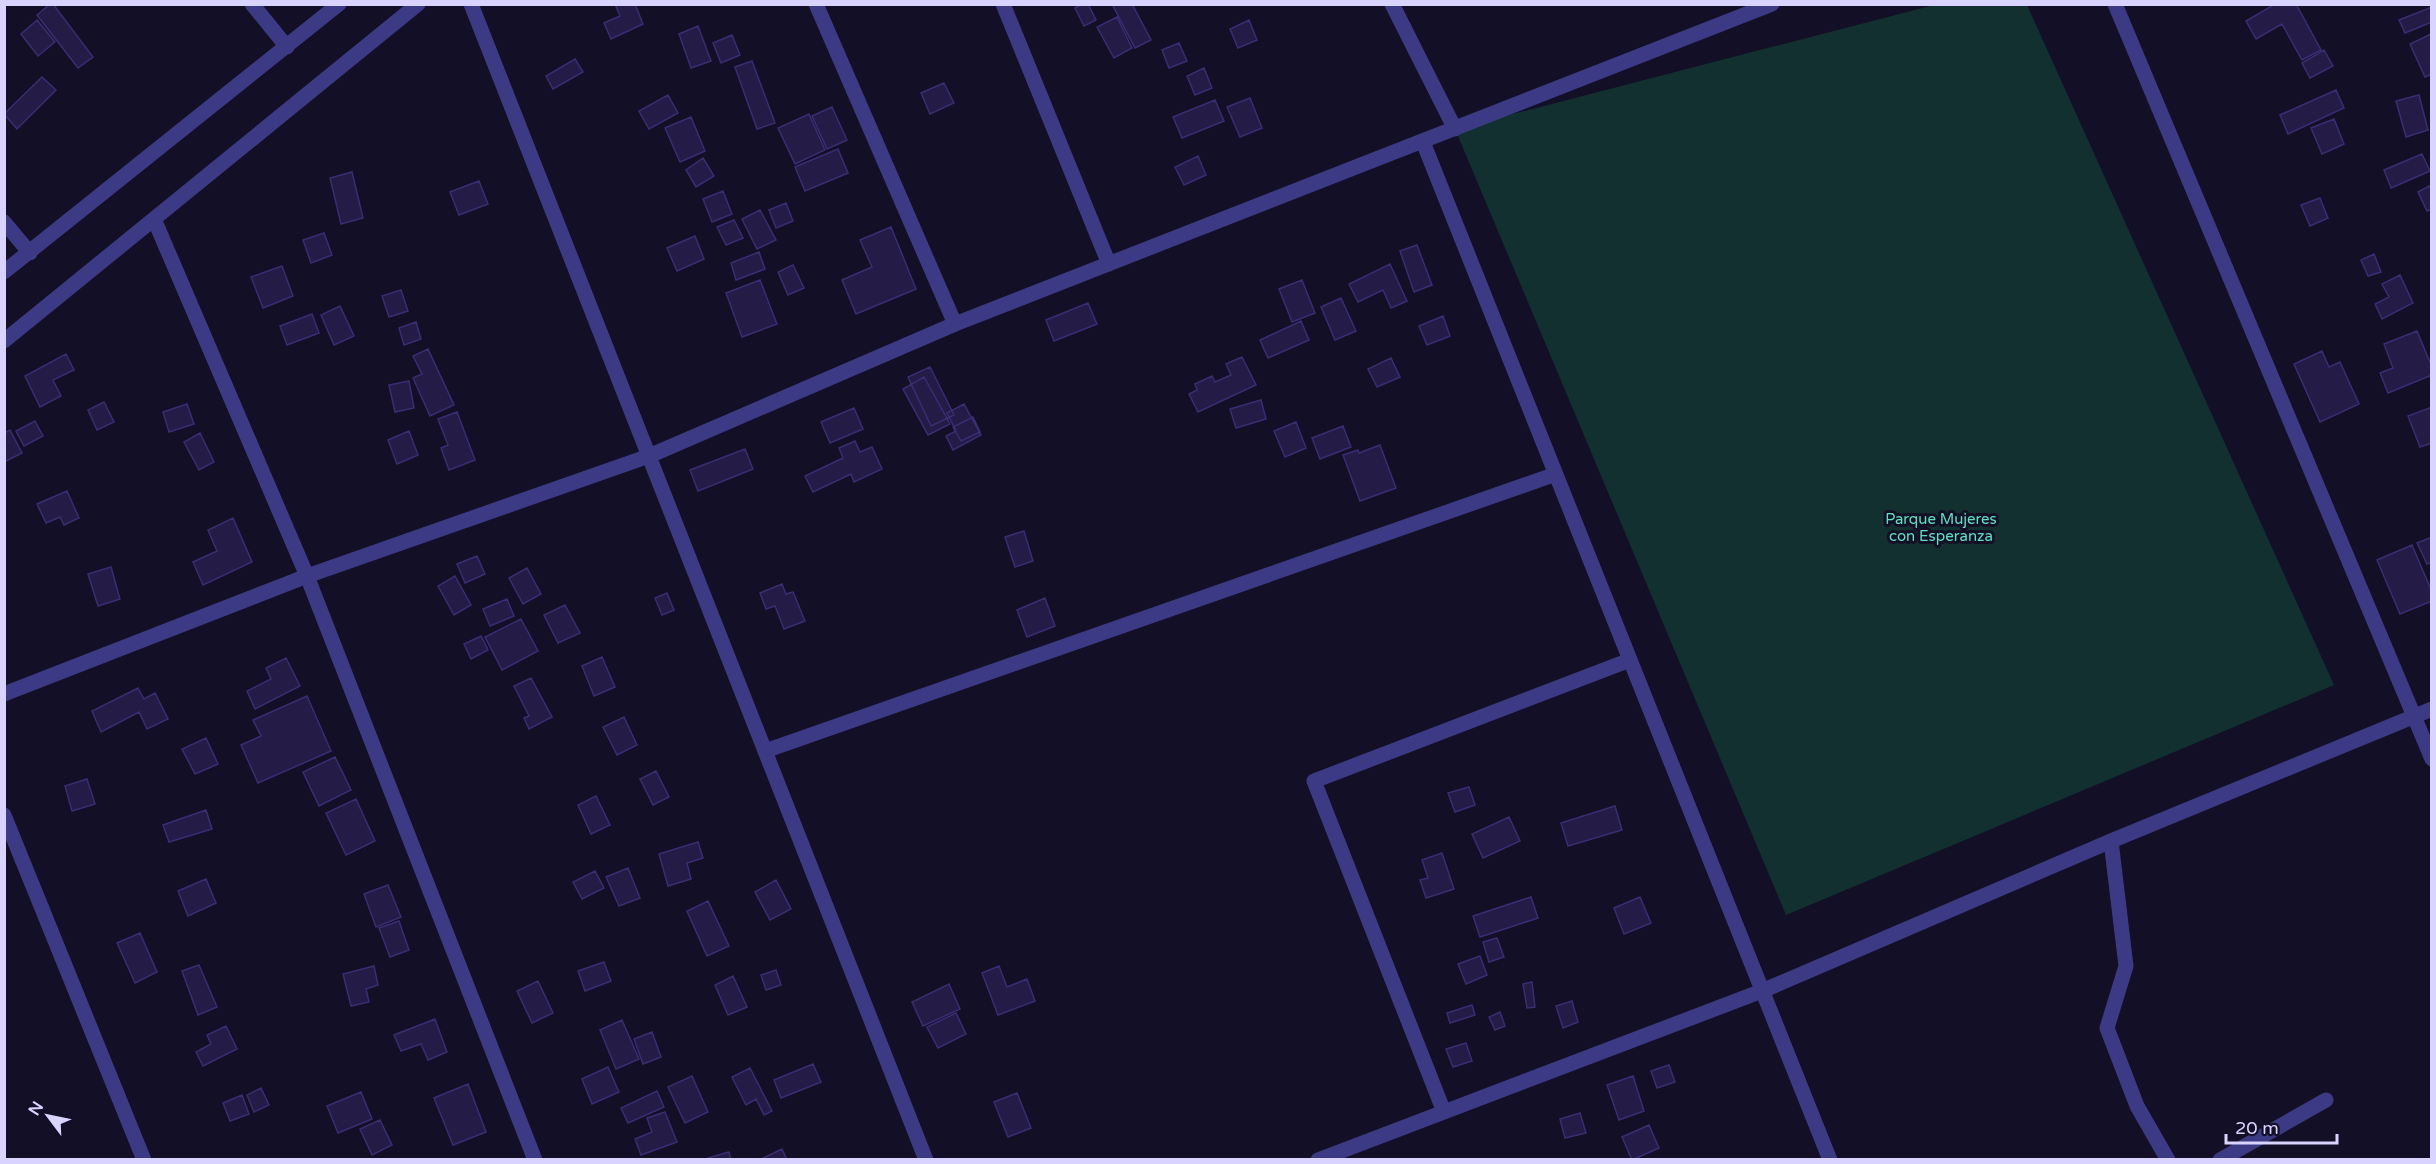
<svg xmlns="http://www.w3.org/2000/svg" width="2436" height="1164" viewBox="0 0 2436 1164" font-family="'Varela Round',sans-serif">
	<style>
		.green { fill: #12302f }
		.building { fill: #241b47; stroke: #3b2d73; stroke-width: 1.5 }
		.lines { fill: none; stroke-linecap: round; stroke-linejoin: round }
		.service { stroke: #3d3a85; stroke-width: 15 }
		.minor { stroke: #3d3a85; stroke-width: 15 }
		.labels { text-anchor: middle; dominant-baseline: central; stroke-width: 6; stroke-linejoin: round; paint-order: stroke }
		.park-label { font-size: 15px; fill: #5fe0c0; stroke: #130f26 }
	</style>
	<rect width="100%" height="100%" fill="#130f26"/>
	<path class="green" d="M1934,5H2027L2334,685L1786,915L1455,129Z"/>
	<path class="building" d="M50,4H53L93,57L78,68L37,15Z
		M615,4H635L643,24L611,39L604,23L620,16Z
		M1082,4H1088L1096,20L1084,26L1075,8Z
		M1112,4H1132L1151,40L1135,48Z
		M2275,4H2296L2321,50L2302,60L2282,24L2256,39L2246,21Z
		M2432,7V22L2405,33L2399,20Z
		M1117,17L1132,48L1114,58L1097,27Z
		M37,20L55,42L38,56L21,34Z
		M1249,20L1257,40L1238,48L1230,29Z
		M698,26L711,61L691,68L679,34Z
		M2431,34L2432,74L2425,77L2410,44Z
		M732,35L740,55L721,63L713,43Z
		M1179,43L1187,61L1169,68L1162,50Z
		M2324,50L2333,66L2310,78L2302,63Z
		M575,59L583,72L553,89L546,76Z
		M752,61L775,123L757,129L735,67Z
		M1204,68L1212,88L1195,95L1187,76Z
		M42,77L56,90L17,129L4,114Z
		M944,83L954,103L930,114L921,93Z
		M2336,90L2344,108L2288,134L2280,115Z
		M668,95L678,113L649,129L639,111Z
		M2419,95L2428,130L2406,137L2396,101Z
		M1250,98L1262,128L1240,137L1227,107Z
		M1215,100L1224,121L1182,138L1173,117Z
		M832,107L847,140L827,149L812,116Z
		M809,114L825,150L795,164L778,128Z
		M691,117L705,151L680,162L665,128Z
		M2334,119L2344,144L2322,154L2311,128Z
		M838,149L848,173L805,191L795,167Z
		M2422,154L2430,171L2391,188L2384,170Z
		M1198,156L1206,175L1184,185L1175,167Z
		M703,158L714,176L696,187L686,170Z
		M352,172L363,218L341,224L330,178Z
		M479,181L488,204L459,215L450,192Z
		M2429,186L2432,190V209L2427,211L2418,192Z
		M723,191L732,214L712,222L703,199Z
		M2320,198L2328,218L2310,226L2301,205Z
		M786,203L793,221L776,228L769,210Z
		M760,210L776,240L757,249L742,219Z
		M734,220L743,238L726,245L717,227Z
		M891,227L916,289L856,314L842,280L872,267L860,240Z
		M324,233L332,255L311,263L303,240Z
		M695,236L704,259L677,271L667,248Z
		M1417,245L1432,285L1414,292L1400,251Z
		M759,252L765,269L736,280L731,263Z
		M2374,254L2381,272L2368,276L2361,260Z
		M1390,264L1407,301L1391,308L1383,290L1358,302L1349,284Z
		M793,265L804,288L788,295L778,272Z
		M282,266L293,296L263,308L251,277Z
		M2400,275L2413,303L2382,319L2375,304L2389,297L2382,284Z
		M760,280L777,324L742,337L726,293Z
		M1302,280L1315,313L1292,322L1279,289Z
		M401,290L408,311L389,317L382,296Z
		M1341,298L1356,331L1335,340L1321,307Z
		M1088,303L1097,324L1054,341L1046,320Z
		M340,306L354,336L334,345L321,315Z
		M312,314L319,333L287,345L280,326Z
		M1443,316L1450,336L1427,345L1419,326Z
		M1301,321L1309,340L1268,358L1260,340Z
		M416,322L421,339L404,345L399,328Z
		M2417,331L2432,367V375L2388,393L2380,373L2393,368L2384,344Z
		M428,349L454,405L430,416L413,378L422,374L413,356Z
		M2322,351L2329,367L2340,362L2359,404L2320,422L2294,364Z
		M66,354L74,370L53,380L61,396L40,407L25,376Z
		M1242,357L1256,385L1198,412L1189,394L1197,390L1195,384L1212,376L1215,382L1231,375L1226,364Z
		M1391,358L1400,377L1377,387L1368,369Z
		M930,367L954,415L931,426L908,377Z
		M924,377L950,424L928,435L903,389Z
		M409,381L414,408L395,412L389,385Z
		M1261,400L1266,419L1236,428L1230,409Z
		M104,402L114,422L97,430L88,410Z
		M187,404L194,424L169,432L163,412Z
		M964,404L981,435L953,450L946,436L956,431L947,413Z
		M2432,407V443L2420,447L2408,416Z
		M854,408L863,429L830,443L821,422Z
		M457,412L475,460L449,470L441,448L448,445L438,419Z
		M973,417L980,432L961,441L953,427Z
		M35,421L43,436L24,446L16,431Z
		M1296,422L1306,448L1285,457L1274,431Z
		M1343,426L1351,447L1320,459L1312,438Z
		M10,430L22,453L4,462V433Z
		M409,431L418,455L397,464L388,440Z
		M200,433L214,462L199,470L184,442Z
		M855,441L860,452L872,447L882,469L854,482L851,474L813,492L805,476L843,458L839,448Z
		M1380,445L1396,488L1360,501L1343,455L1358,450L1359,453Z
		M745,449L753,469L698,491L690,470Z
		M67,491L79,518L64,525L60,517L46,523L37,504Z
		M233,518L252,562L203,585L193,562L217,551L208,530Z
		M1024,531L1033,561L1015,567L1005,537Z
		M2432,537V562L2427,564L2417,543Z
		M2412,545L2432,592V601L2400,614L2377,560Z
		M477,556L485,574L465,583L457,564Z
		M111,567L120,599L98,606L88,574Z
		M527,568L541,594L523,604L509,578Z
		M455,576L471,605L454,615L438,586Z
		M782,584L786,594L793,592L805,621L784,629L775,606L766,609L760,593Z
		M667,593L674,610L662,615L655,598Z
		M1045,598L1055,626L1027,637L1017,610Z
		M507,599L514,616L490,626L483,609Z
		M565,605L580,633L558,643L544,615Z
		M521,619L538,651L502,670L485,637Z
		M481,636L488,650L471,659L464,644Z
		M602,657L615,687L594,696L582,666Z
		M286,658L300,686L255,709L247,691L271,679L266,668Z
		M531,678L552,717L529,729L524,718L529,716L514,686Z
		M138,688L144,699L155,693L168,719L147,729L139,712L101,732L92,711Z
		M307,696L331,751L258,783L241,745L261,736L253,720Z
		M624,717L637,745L617,755L603,727Z
		M206,738L218,764L195,774L182,749Z
		M335,757L351,790L319,806L303,772Z
		M656,771L669,797L653,805L640,779Z
		M87,779L95,804L72,811L65,786Z
		M1469,787L1475,805L1455,812L1448,793Z
		M596,796L610,825L591,834L578,805Z
		M356,799L375,841L346,855L326,813Z
		M1615,806L1622,830L1568,846L1561,823Z
		M206,810L212,829L169,842L163,825Z
		M1509,817L1520,841L1483,858L1472,834Z
		M698,842L703,858L687,863L691,879L668,886L659,854Z
		M1442,853L1454,889L1426,898L1420,880L1428,878L1422,860Z
		M628,868L640,898L619,906L606,877Z
		M595,871L604,888L582,899L573,882Z
		M206,879L216,903L188,916L178,891Z
		M776,880L791,909L770,920L755,892Z
		M388,885L401,917L376,927L364,894Z
		M1531,897L1538,918L1480,937L1473,916Z
		M1640,897L1651,923L1624,934L1614,908Z
		M708,901L729,946L707,956L687,911Z
		M399,921L409,950L390,957L379,928Z
		M140,933L157,972L135,983L117,943Z
		M1497,938L1504,957L1489,962L1483,942Z
		M1480,956L1487,975L1466,984L1458,964Z
		M604,962L611,981L585,991L578,971Z
		M199,965L217,1007L198,1015L182,971Z
		M374,966L378,985L366,989L369,1002L351,1006L343,974Z
		M999,966L1007,987L1027,979L1035,1001L998,1015L982,973Z
		M776,970L781,985L766,990L761,975Z
		M733,976L747,1007L728,1015L715,985Z
		M538,981L553,1013L532,1023L517,991Z
		M1532,982L1535,1007L1527,1008L1523,984Z
		M949,984L960,1009L923,1026L912,1002Z
		M1572,1001L1578,1022L1563,1028L1556,1006Z
		M1472,1005L1475,1015L1450,1023L1447,1013Z
		M1500,1012L1505,1026L1495,1030L1489,1017Z
		M956,1013L966,1034L938,1048L927,1027Z
		M435,1019L447,1052L428,1060L421,1044L401,1051L394,1035Z
		M622,1020L639,1059L616,1069L600,1030Z
		M226,1026L237,1049L203,1066L196,1052L211,1044L207,1035Z
		M652,1032L661,1057L643,1064L634,1039Z
		M1466,1043L1472,1061L1453,1067L1446,1049Z
		M813,1064L821,1082L781,1098L774,1080Z
		M1669,1065L1675,1082L1657,1088L1651,1071Z
		M608,1067L619,1092L592,1104L582,1079Z
		M750,1068L772,1111L764,1115L756,1099L746,1105L732,1077Z
		M692,1076L708,1112L685,1123L668,1087Z
		M1633,1076L1644,1111L1619,1120L1607,1085Z
		M468,1084L486,1132L453,1145L434,1098Z
		M261,1088L269,1105L254,1112L247,1095Z
		M657,1091L664,1107L628,1123L621,1108Z
		M361,1092L372,1119L338,1133L327,1106Z
		M1017,1093L1031,1128L1008,1137L994,1102Z
		M242,1095L249,1114L230,1121L223,1103Z
		M665,1112L677,1142L641,1155L635,1139L652,1132L647,1118Z
		M1580,1113L1586,1133L1565,1138L1560,1119Z
		M380,1120L392,1145L372,1155L360,1129Z
		M1649,1125L1659,1148L1632,1160L1622,1137Z
		M782,1149L787,1160H759Z
		M729,1152L731,1160H709L708,1158Z"/>
	<g class="lines">
		<path class="service" d="M2111,841L2126,966L2107,1028L2137,1106L2168,1160
			M2220,1160L2326,1100"/>
		<path class="minor" d="M252,4L287,47
			M471,4L926,1160
			M816,4L955,324
			M1003,4L1109,264
			M1392,4L1455,129
			M2115,4L2432,759
			M1423,142L1830,1160
			M154,219L307,576L535,1160
			M4,222L30,253
			M4,272L339,4
			M4,341L418,4
			M4,694L307,576L649,456L955,324L1772,4
			M765,751L1556,474
			M4,815L144,1160
			M1444,1112L1314,781L1630,660
			M1318,1160L1762,991L2111,841L2432,709"/>
	</g>
	<g class="labels">
		<g class="park-label">
			<text x="1941" y="519">Parque Mujeres<tspan x="1941" dy="17">con Esperanza</tspan></text>
		</g>
	</g>
	<rect width="2436" height="1164" fill="none" stroke="#d9d4ff" stroke-width="12"/>
	<g transform="translate(48 1116) rotate(302)" stroke="#130f26" stroke-width="4.5" paint-order="stroke">
	<path d="M0-4.5L10 22L0 15L-10 22Z" fill="#d9d4ff"/>
	<text y="-9" font-size="16" font-weight="bold" text-anchor="middle" fill="#d9d4ff">N</text>
	</g>
	<path d="M2226 1134v9h111v-9" fill="none" stroke="#d9d4ff" stroke-width="3"/>
	<text x="2235" y="1134" font-size="18" fill="#d9d4ff" stroke="#130f26" stroke-width="4.5" paint-order="stroke">20 m</text>
</svg>
